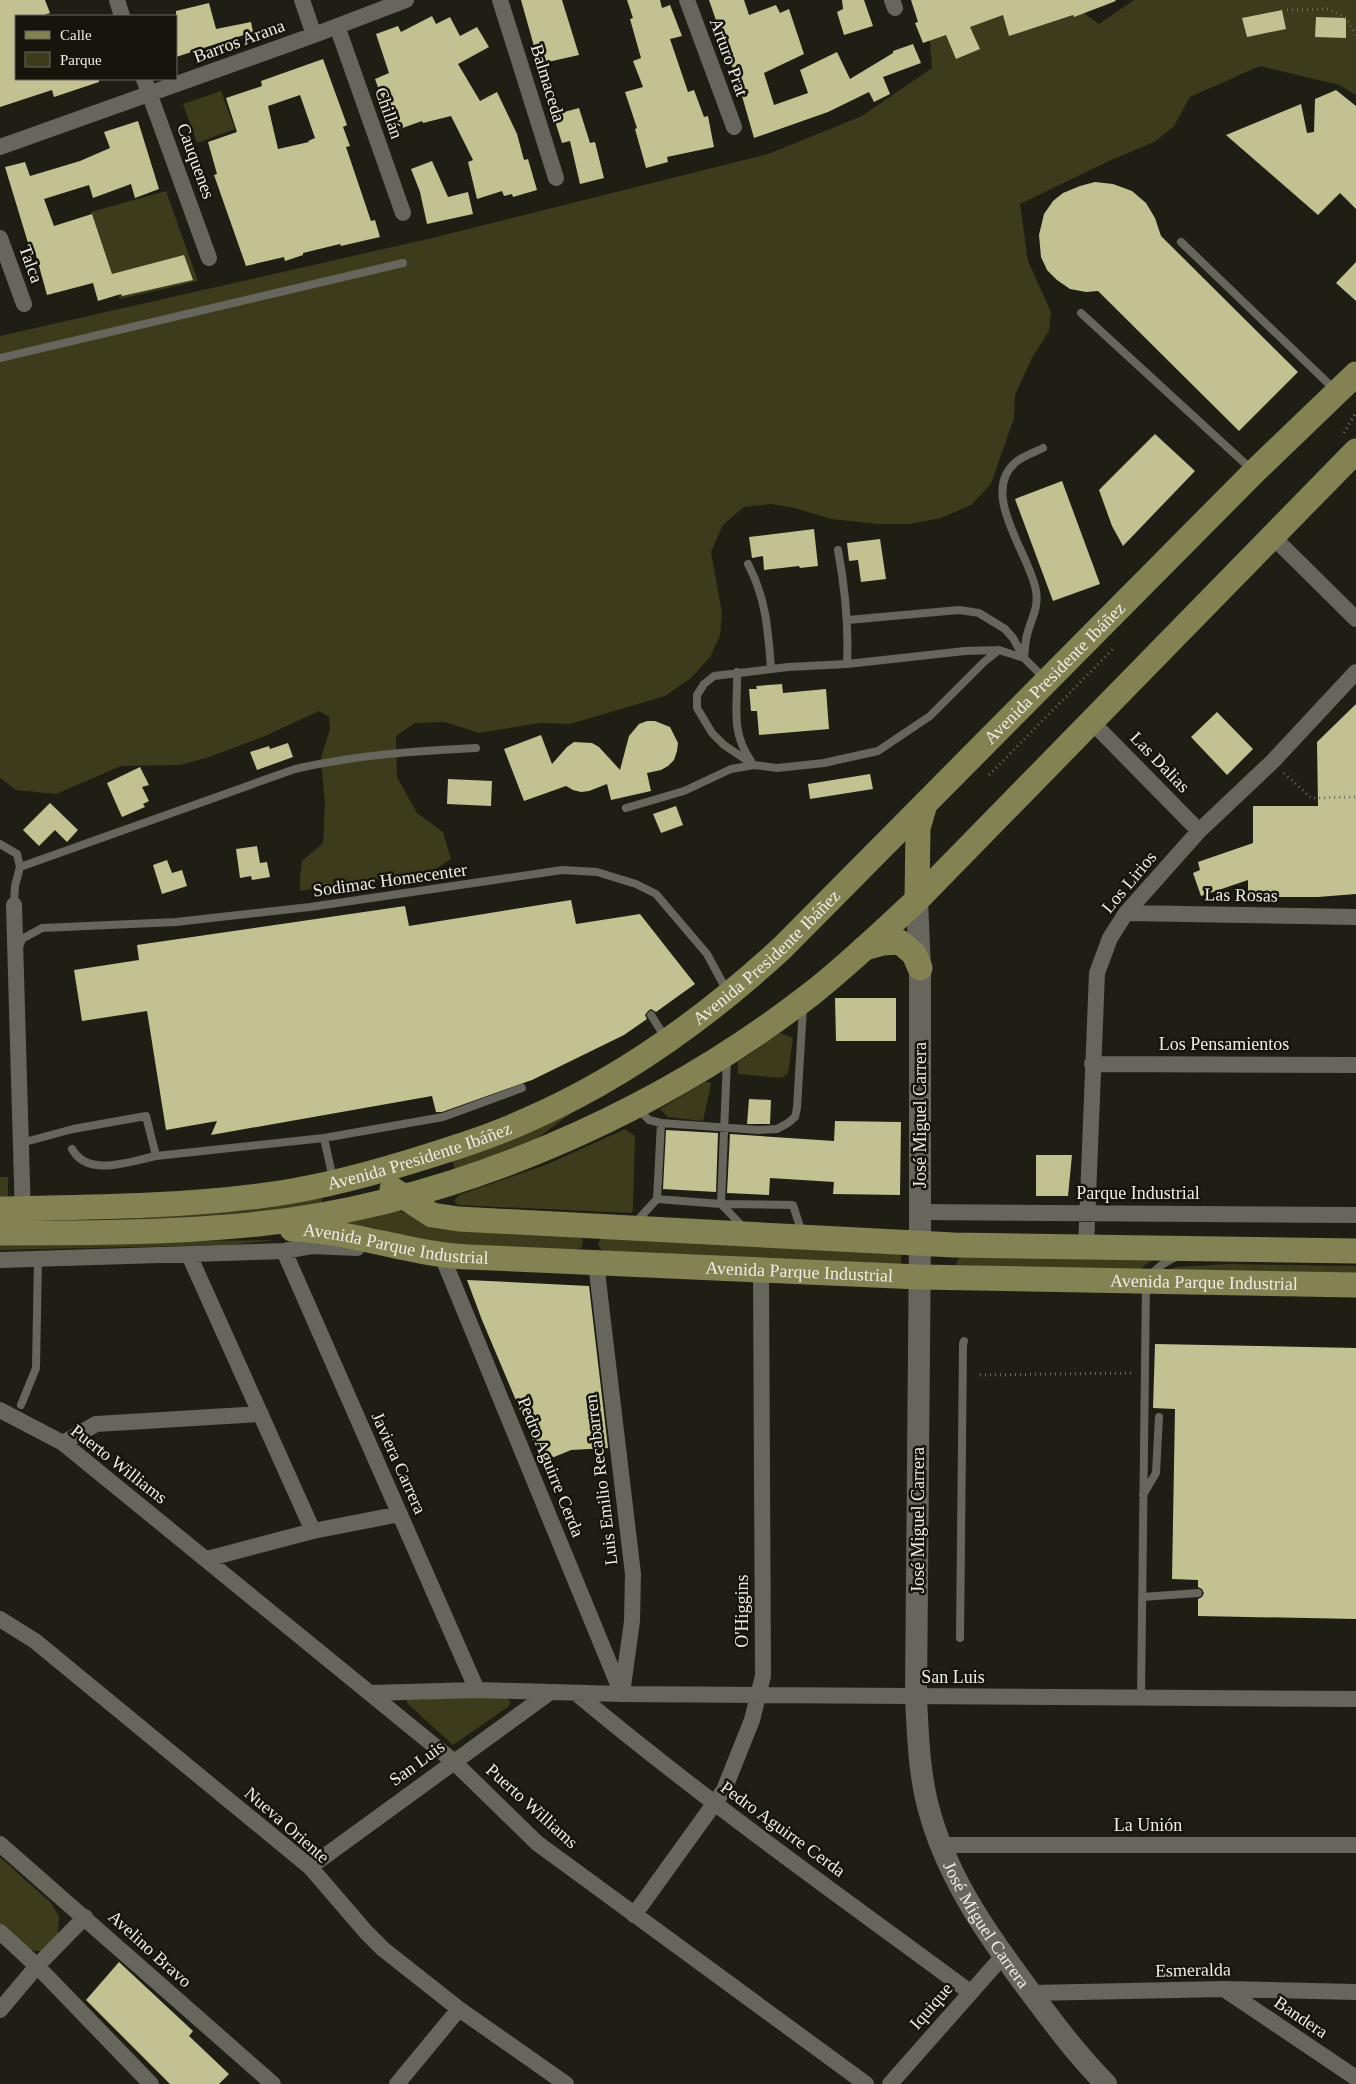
<svg xmlns="http://www.w3.org/2000/svg" width="1356" height="2084" viewBox="0 0 1356 2084" font-family="'Times New Roman',serif">
	<style>
		.green { fill: #3c3b1b }
		.building { fill: #c2c192; fill-rule: evenodd }
		.lines { fill: none; stroke-linecap: round; stroke-linejoin: round }
		.path { stroke: #6a6a62; stroke-width: 3; stroke-dasharray: 1 4; stroke-linecap: butt }
		.lane { stroke: #66665c; stroke-width: 8 }
		.street { stroke: #66665c; stroke-width: 16 }
		.secondary { stroke: #66665c; stroke-width: 22 }
		.primary { stroke: #838252; stroke-width: 25 }
		.labels { text-anchor: middle; dominant-baseline: central; stroke-width: 5; stroke-linejoin: round; paint-order: stroke }
		.street-label { font-size: 18px; fill: #edede7; stroke: #15150c }
	</style>
	<rect width="100%" height="100%" fill="#1e1e15"/>
	<path class="green" d="M1134,0H1356V95L1339,85L1260,66L1190,97L1174,126L1156,141L1109,161L1020,204L1028,261L1051,312L1049,331L1032,358L1015,395L1014,418L991,484L971,505L941,518L910,524H878L831,519L795,508L771,504L744,507L723,525L711,552L722,613L720,636L710,657L691,678L665,696L570,724L540,723L479,733L445,722L415,723L396,736L397,777L417,813L443,832L451,859L432,871L300,891V877L302,861L323,843L325,804L321,758L330,729L329,717L319,711L265,736L209,757L181,765L121,766L56,794L16,790L0,778V336L432,238L768,154L862,116L932,68L928,18L1074,6L1099,24Z
		M221,91L235,129L197,143L183,104Z
		M166,191L198,281L120,299L91,212Z
		M780,1033L793,1038L788,1073L782,1078L738,1074V1062Z
		M705,1082H709L711,1084L703,1121L668,1117L660,1109Z
		M580,1107L532,1142L455,1170L452,1161Z
		M625,1129L635,1136L633,1209L632,1213L458,1205L454,1201L459,1195L548,1164Z
		M0,1177H8V1198L0,1205Z
		M322,1198V1204L287,1211L105,1224V1220L242,1211Z
		M398,1210L421,1220L582,1238L583,1244L581,1248L572,1250L431,1243L323,1225Z
		M601,1238L901,1254V1268L605,1252L600,1248L598,1244Z
		M278,1240L229,1245L0,1250V1242Z
		M961,1256L1153,1260L1145,1265L1136,1274L956,1265L957,1261Z
		M1229,1264L1356,1266V1278L1164,1271L1177,1267Z
		M406,1697L506,1698L511,1702L508,1707L453,1745L407,1703Z
		M0,1857L51,1903L59,1916L58,1934L41,1951C23,1952 12,1937 0,1926Z"/>
	<path class="building" d="M0,0H45L50,13L41,16H16V79H99V82L54,97L52,90L0,107Z
		M521,0H562L579,55L539,64Z
		M627,0H660L662,8L670,5L682,36L670,39L688,92L694,90L704,117L708,116L714,147L667,157L668,162L646,168L635,129L637,128L625,92L643,87L633,61L641,58L630,19L633,18Z
		M709,0H744L749,15L776,5L780,13L789,9L804,54L764,73L774,105L808,93L800,70L837,52L850,79L893,53V51L913,44L921,63L883,77L890,94L874,102L869,92L828,112L754,138L740,89L725,46L723,47L716,27L718,26Z
		M842,0H864L873,26L844,35L837,12L843,9Z
		M911,0H1115L1116,1L1074,17L1073,15L1009,36L1003,15L970,27L980,49L956,59L946,35L923,43L915,23L918,22Z
		M209,3L216,29L251,22L253,32L176,57V11Z
		M1282,10L1286,29L1247,37L1242,18Z
		M432,16L436,24L450,17L460,36L477,27L489,47L458,64L480,101L497,92L517,134L524,160L528,159L537,190L513,197L512,194L504,196L502,191L477,199L468,162L473,160L451,116L423,123L422,121L394,131L375,79L389,73L376,34L398,26L401,32Z
		M1316,17L1346,18V38L1315,37Z
		M323,59L347,125L343,127L350,146L346,147L371,221L375,220L380,237L341,246L340,244L303,253V255L285,261L284,257L246,266L214,175L217,174L208,142L237,132L226,98L262,86L261,81ZM300,95L315,138L308,141L309,142L278,149L268,106Z
		M1336,90L1356,106V209L1340,193L1318,215L1226,135L1301,104L1307,133L1314,132L1315,99Z
		M579,108L590,143L595,142L604,178L580,184L570,141L562,143L553,115Z
		M138,121L159,189L135,198L131,184L93,198L89,185L44,199L54,226L92,214L112,274L184,255L193,280L122,296L121,294L98,301L93,283L47,295L36,255L32,256L5,167L25,162L30,176L80,161L110,148L104,132Z
		M432,161L448,197L468,192L473,214L427,224L420,192L411,169Z
		M1095,182L1113,184L1132,191L1146,203L1155,218L1161,236L1298,372L1239,431L1098,291L1086,292L1070,289L1057,280L1047,270L1041,257L1039,235L1044,214L1053,201L1063,193L1080,186Z
		M1356,262V301L1336,283Z
		M1155,434L1195,471L1123,546L1112,526L1099,490Z
		M1062,481L1100,584L1053,601L1015,499Z
		M814,529L818,566L800,568L799,566L764,570L763,556L752,558L749,537Z
		M880,539L886,579L861,582L858,560L849,561L847,543Z
		M782,684L783,693L826,689L829,729L759,735L757,711H751L749,689H757L756,686Z
		M1356,704V894L1318,897H1248V880L1201,896L1193,873L1200,870L1198,862L1253,843V806H1318L1317,742Z
		M1217,712L1253,749L1227,775L1191,737Z
		M647,721H655L670,727L678,743L677,751L674,760L668,766L661,770L647,773L651,791L611,800L607,784L589,791L581,792L573,790L566,786L524,801L504,749L541,735L552,764L567,747L574,742L592,743L599,747L620,770L629,736L639,724Z
		M288,743L293,757L257,770L250,752L269,746L270,749Z
		M140,767L149,785L142,787L149,801L143,804L145,807L122,817L107,783Z
		M870,774L873,789L810,799L808,784Z
		M448,779L492,781L491,806L447,804Z
		M50,803L78,830L67,842L55,830L39,846L23,830Z
		M676,806L683,825L661,833L653,814Z
		M257,846L260,863L267,862L270,877L252,880L251,876L240,878L236,849Z
		M167,860L172,873L182,870L187,886L162,894L153,865Z
		M571,900L576,924L640,914L695,984L656,1012L651,1009L648,1011L645,1015L647,1019L624,1035L532,1080L442,1112H436L432,1096L211,1135L217,1121L166,1130L147,1011L82,1021L74,970L139,960L137,945L405,906L409,926Z
		M835,998H896V1041H836Z
		M749,1099L771,1100L770,1124H747Z
		M835,1121L901,1122L900,1195L833,1194L834,1182L770,1178L769,1195L727,1193L730,1134L834,1141Z
		M666,1130L718,1133L716,1192L663,1189Z
		M1036,1155H1072L1068,1196H1036Z
		M467,1280L589,1286L608,1448L571,1450L542,1462L482,1320Z
		M1155,1344L1356,1348V1619L1198,1616V1599L1202,1597L1204,1593L1202,1589L1198,1587V1580L1172,1579L1175,1409L1153,1408Z
		M119,1962L193,2031L189,2036L229,2074L219,2084H170L86,2000Z"/>
	<g class="lines">
		<path class="path" d="M1287,10L1328,9L1346,18L1356,35
			M1344,433L1356,412
			M1284,773L1311,798L1356,797
			M989,775L1113,649
			M980,1375L1134,1373"/>
		<path class="lane" d="M1181,242L1334,389
			M1081,313L1251,469
			M0,358L403,263
			M838,550C845,588 849,625 847,664
			M748,564C766,598 768,630 771,668
			M848,620L959,610L979,613L1005,629L1013,638L1024,658
			M1024,658C1025,650 1025,643 1027,635C1031,619 1039,608 1036,591C1031,556 978,493 1016,462C1023,456 1035,452 1043,448
			M737,672C738,707 730,731 751,761
			M754,765L724,745L712,733L697,708V695L704,684L714,676L788,667L847,664L965,651L999,650L1024,658L1045,679
			M626,808L684,791L731,769L754,765L777,768L824,763L878,751L930,716L984,662L999,650
			M0,844L17,854L20,867L15,886L14,905
			M20,867L295,769C355,755 415,751 476,748
			M19,947L22,939L42,928L176,922L310,907L562,870L597,872L636,884L656,894L707,954L727,991
			M651,1015L665,1037
			M727,1059L721,1204L744,1228
			M638,1109L649,1120L661,1123L759,1130L777,1129L788,1123L795,1117L797,1108L803,1007
			M324,1138L443,1117L522,1088
			M21,1143L73,1129L146,1116L156,1156L324,1138L333,1179
			M72,1149C88,1178 130,1161 156,1156
			M657,1199L721,1204L793,1205L802,1233
			M635,1223L657,1199L661,1123
			M21,1405L36,1368L38,1259
			M1143,1495L1156,1473L1159,1417
			M1142,1597L1198,1593
			M960,1638L963,1344L964,1341
			M1141,1698L1146,1283C1154,1270 1162,1263 1176,1257"/>
		<path class="street" d="M117,0L122,16
			M302,0L314,35
			M500,0L556,178
			M687,0L734,127
			M892,0L895,8
			M337,26L403,213
			M144,79L209,258
			M0,147L314,35L406,0
			M0,238L24,304
			M1273,537L1356,619
			M1091,721L1199,831
			M14,905L23,1217
			M1126,913L1356,917
			M1092,1064L1356,1065
			M920,1212L1356,1215
			M1086,1247L1097,973L1110,938L1126,913L1199,831L1273,761L1356,672
			M284,1251L477,1690
			M189,1255L313,1531
			M433,1255L442,1256L622,1694
			M0,1260L284,1251L312,1246L357,1248
			M596,1263L633,1574L632,1621L622,1694
			M0,1410L63,1443L453,1761L537,1843L866,2084
			M63,1443L96,1424L261,1414
			M207,1559L313,1531L400,1514
			M0,1619L35,1641L310,1867L366,1932L383,1949L459,2009L566,2084
			M370,1693L477,1690L622,1694L1356,1699
			M576,1693C703,1799 837,1894 970,1992
			M0,1844L273,2084
			M940,1845H1356
			M310,1867L549,1693
			M634,1915L724,1790L752,1720L763,1676L761,1270
			M0,1932L37,1966L151,2084
			M1224,1989L1356,2078
			M1031,1993L1224,1989L1356,1992
			M0,2010L37,1966L85,1917
			M397,2084L459,2009
			M890,2084L1003,1956"/>
		<path class="secondary" id="s1" d="M917,900L920,968V1235L916,1697C918,1737 919,1778 931,1817C951,1884 990,1938 1031,1993C1055,2025 1078,2056 1106,2084"/>
		<g class="primary">
			<path d="M917,900L918,828L925,804"/>
			<path d="M865,948L883,943L900,942L914,954L920,968"/>
			<path d="M392,1189L432,1215L459,1219L954,1245L1356,1251"/>
			<path id="s2" d="M0,1209C86,1207 173,1207 259,1196C310,1190 360,1177 409,1162C448,1150 487,1138 525,1121C620,1080 706,1018 782,948L1254,472L1356,374"/>
			<path id="s3" d="M292,1229C352,1231 408,1254 468,1257L919,1277L1356,1285"/>
			<path d="M0,1233C86,1233 172,1233 258,1224C454,1203 655,1115 811,994C848,965 882,932 917,900L1356,451"/>
		</g>
	</g>
	<g class="labels">
		<g class="street-label">
			<text transform="translate(239 41) rotate(-20)">Barros Arana</text>
			<text transform="translate(729 57) rotate(70)">Arturo Prat</text>
			<text transform="translate(548 83) rotate(73)">Balmaceda</text>
			<text transform="translate(389 113) rotate(71)">Chillán</text>
			<text transform="translate(196 161) rotate(70)">Cauquenes</text>
			<text transform="translate(31 264) rotate(70)">Talca</text>
			<text stroke="none"><textPath href="#s2" startOffset="1235">Avenida Presidente Ibáñez</textPath></text>
			<text transform="translate(1160 762) rotate(46)">Las Dalias</text>
			<text transform="translate(390 880) rotate(-8)">Sodimac Homecenter</text>
			<text transform="translate(1129 882) rotate(-50)">Los Lirios</text>
			<text transform="translate(1241 895) rotate(1)">Las Rosas</text>
			<text stroke="none"><textPath href="#s2" startOffset="830">Avenida Presidente Ibáñez</textPath></text>
			<text x="1224" y="1044">Los Pensamientos</text>
			<text transform="translate(920 1115) rotate(-90)">José Miguel Carrera</text>
			<text stroke="none"><textPath href="#s2" startOffset="425">Avenida Presidente Ibáñez</textPath></text>
			<text x="1138" y="1193">Parque Industrial</text>
			<text stroke="none"><textPath href="#s3" startOffset="105">Avenida Parque Industrial</textPath></text>
			<text stroke="none"><textPath href="#s3" startOffset="510">Avenida Parque Industrial</textPath></text>
			<text stroke="none"><textPath href="#s3" startOffset="915">Avenida Parque Industrial</textPath></text>
			<text transform="translate(399 1463) rotate(66)">Javiera Carrera</text>
			<text transform="translate(119 1464) rotate(38)">Puerto Williams</text>
			<text transform="translate(551 1467) rotate(68)">Pedro Aguirre Cerda</text>
			<text transform="translate(601 1480) rotate(-97)">Luis Emilio Recabarren</text>
			<text transform="translate(918 1520) rotate(-90)">José Miguel Carrera</text>
			<text transform="translate(742 1611) rotate(-90)">O'Higgins</text>
			<text x="953" y="1677">San Luis</text>
			<text transform="translate(417 1763) rotate(-36)">San Luis</text>
			<text transform="translate(532 1806) rotate(42)">Puerto Williams</text>
			<text transform="translate(287 1825) rotate(41)">Nueva Oriente</text>
			<text x="1148" y="1825">La Unión</text>
			<text transform="translate(783 1829) rotate(36)">Pedro Aguirre Cerda</text>
			<text stroke="none"><textPath href="#s1" startOffset="1040">José Miguel Carrera</textPath></text>
			<text transform="translate(150 1949) rotate(42)">Avelino Bravo</text>
			<text transform="translate(1193 1970) rotate(-1)">Esmeralda</text>
			<text transform="translate(931 2006) rotate(-49)">Iquique</text>
			<text transform="translate(1301 2017) rotate(34)">Bandera</text>
		</g>
	</g>
	<rect x="15" y="15" width="162" height="65" fill="#15150c" stroke="#6b6b64"/>
	<rect x="25" y="31" width="25" height="8" fill="#838252" stroke="#6b6b64"/>
	<text x="60" y="40" font-size="15" fill="#edede7">Calle</text>
	<rect x="25" y="52" width="25" height="15" fill="#3c3b1b" stroke="#6b6b64"/>
	<text x="60" y="65" font-size="15" fill="#edede7">Parque</text>
</svg>
